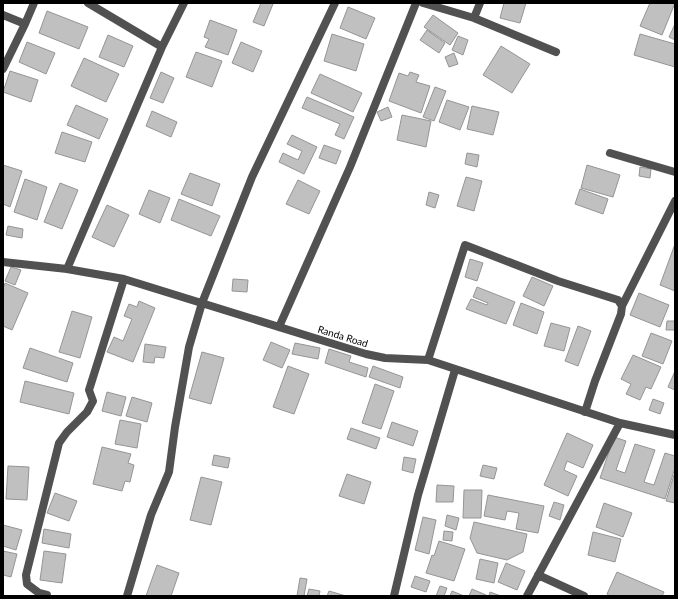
<svg xmlns="http://www.w3.org/2000/svg" width="678" height="599" viewBox="0 0 678 599" font-family="Lato,sans-serif">
	<style>
		.building { fill: #c0c0c0; stroke: #959595 }
		.lines { fill: none; stroke-linecap: round; stroke-linejoin: round }
		.minor { stroke: #515151; stroke-width: 8 }
		.labels { text-anchor: middle; dominant-baseline: central; stroke-width: 3; stroke-linejoin: round; paint-order: stroke }
		.street-label { font-size: 10px; fill: #000; stroke: #fff }
	</style>
	<rect width="100%" height="100%" fill="#fff"/>
	<path class="building" d="M261,3H270L273,4L264,26L253,22Z
		M504,3H526L520,23L500,18Z
		M650,3H675L662,35L640,26Z
		M348,7L375,18L366,39L340,28Z
		M47,11L88,27L79,49L39,33Z
		M433,15L458,33L450,45L424,27Z
		M210,20L237,30L228,55L205,47L209,39L204,37Z
		M675,24V40L669,37Z
		M427,30L445,43L439,53L420,40Z
		M332,34L364,44L356,71L324,61Z
		M640,34L675,44V67L634,55Z
		M108,35L133,46L124,67L99,57Z
		M458,36L468,40L463,55L452,50Z
		M27,42L55,53L46,74L19,62Z
		M241,42L262,51L253,72L232,63Z
		M501,46L530,64L512,93L483,75Z
		M196,52L222,61L212,87L186,77Z
		M454,53L458,64L449,67L445,57Z
		M84,58L119,74L106,102L71,86Z
		M10,71L38,80L31,102L3,92Z
		M161,72L174,78L163,103L150,98Z
		M410,72L419,75L416,82L430,86L421,113L389,101L399,73L408,76Z
		M320,74L362,93L353,112L311,93Z
		M435,87L446,91L434,121L423,117Z
		M307,97L354,117L344,139L335,135L340,124L302,108Z
		M447,100L469,107L460,130L439,122Z
		M76,105L108,119L99,139L67,125Z
		M472,106L499,112L493,135L467,129Z
		M388,107L392,117L381,121L377,112Z
		M152,111L177,122L171,137L146,126Z
		M402,115L431,121L426,147L397,140Z
		M62,132L92,142L85,162L55,153Z
		M292,135L317,147L304,174L279,162L283,153L298,160L302,151L287,144Z
		M324,145L341,151L336,164L319,158Z
		M467,153L479,155L477,167L465,164Z
		M3,165L22,171L10,207L3,204Z
		M587,165L620,175L613,197L581,188Z
		M640,167L651,169L650,178L639,176Z
		M190,173L220,184L212,206L181,194Z
		M466,177L482,181L474,211L457,206Z
		M25,179L47,187L37,220L14,212Z
		M298,180L320,191L309,214L286,204Z
		M60,183L78,190L62,229L44,222Z
		M580,189L608,199L603,214L575,204Z
		M149,190L170,198L160,223L139,214Z
		M429,192L439,195L435,208L426,205Z
		M179,199L220,216L211,236L171,220Z
		M107,205L129,215L114,247L92,237Z
		M8,226L23,229L22,238L6,235Z
		M675,244V291L660,285Z
		M470,259L483,263L477,281L465,277Z
		M11,267L21,270L15,285L5,281Z
		M532,277L553,286L544,306L523,296Z
		M233,279L248,280L247,292L232,291Z
		M5,283L28,293L12,330L3,326V289Z
		M477,287L515,302L506,324L466,309L471,299L487,305L488,303L473,297Z
		M639,293L669,305L660,327L630,315Z
		M139,301L155,308L133,362L107,352L114,337L123,341L132,319L124,316L129,304L137,307Z
		M521,303L544,312L537,334L513,325Z
		M72,311L92,317L80,358L59,352Z
		M667,321H675V330H666Z
		M551,323L570,328L564,351L544,346Z
		M578,326L591,331L578,366L565,361Z
		M651,333L672,341L663,364L642,356Z
		M271,342L290,350L282,368L263,360Z
		M295,343L320,348L318,359L292,354Z
		M145,344L166,347L164,358L155,357L154,363L143,362Z
		M30,348L73,363L67,382L23,368Z
		M329,349L351,356L349,362L368,368L366,377L325,363Z
		M202,352L224,358L211,404L189,398Z
		M633,355L661,367L651,389L646,387L640,400L626,394L631,384L621,379Z
		M288,366L309,374L294,414L273,407Z
		M373,366L403,377L400,388L369,377Z
		M675,371V390L668,387Z
		M25,381L74,393L69,414L20,402Z
		M375,384L394,391L381,429L362,423Z
		M107,392L126,397L121,416L102,411Z
		M132,397L152,403L147,422L126,416Z
		M653,399L664,403L660,414L649,410Z
		M120,420L141,424L137,448L115,444Z
		M392,422L418,431L413,446L387,437Z
		M351,428L380,438L376,449L347,439Z
		M567,433L593,445L583,468L567,461L564,470L577,476L568,496L544,485Z
		M614,437L626,441L616,470L625,473L635,444L655,450L644,482L654,485L665,453L675,456V468L665,499L600,478Z
		M102,447L131,454L128,463L134,465L130,482L125,481L122,491L93,484Z
		M214,455L230,458L228,468L212,465Z
		M404,457L416,459L413,473L402,470Z
		M483,465L497,468L494,479L480,476Z
		M8,466L29,467L27,500L6,499Z
		M347,474L371,482L364,504L339,496Z
		M674,475H675V503L666,501Z
		M201,477L222,482L211,525L190,520Z
		M437,485L454,486L453,502H436Z
		M464,490H482L481,518H463Z
		M55,493L77,501L69,521L47,513Z
		M488,495L544,506L538,533L516,529L519,513L507,511L505,520L484,516Z
		M554,502L564,505L560,520L549,516Z
		M604,503L632,513L623,537L596,527Z
		M447,515L459,518L456,530L445,526Z
		M423,517L436,520L429,554L415,550Z
		M474,522L527,534L523,552L507,560L477,553L470,538Z
		M3,525L22,530L16,550L3,546Z
		M44,529L71,534L69,548L42,543Z
		M444,531L453,532L452,541L443,540Z
		M593,532L621,539L615,562L588,555Z
		M439,541L465,549L454,581L426,573L432,555L434,556Z
		M3,551L17,554L11,577L3,575Z
		M44,551L66,554L62,583L40,580Z
		M480,559L498,563L494,583L476,579Z
		M506,563L525,571L517,590L498,582Z
		M157,565L179,573L171,596H146Z
		M617,572L664,592L662,596H610L607,594Z
		M415,576L430,581L426,592L411,587Z
		M300,578L307,579L304,596H297Z
		M440,586L447,588L444,596H436Z
		M309,589L320,591L319,596H307Z
		M472,589L486,595V596H469Z
		M329,591L346,596H327Z
		M452,591L464,596H450Z
		M490,592L501,596H489Z"/>
	<g class="lines">
		<path class="minor" d="M88,3L162,47
			M423,3L474,18L556,52
			M3,15L25,24
			M474,18L480,3
			M3,69L25,24L34,3
			M610,153L675,172
			M3,262L67,269L124,279L366,354L385,358L428,360L620,423L675,435
			M67,269L162,47L184,3
			M622,306L675,201
			M279,327L350,167L416,3
			M428,360L465,245L558,281L618,300L622,306L621,314L595,381L585,412
			M538,575L584,596
			M47,596V595L39,593L27,584L26,575L59,443L67,432L87,412L93,401L89,390L124,279
			M127,596L151,515L169,472L175,427L189,347L202,303L252,177L335,3
			M394,596L418,495L455,370
			M527,596L620,423"/>
	</g>
	<g class="labels">
		<g class="street-label">
			<text transform="translate(343 336) rotate(17)">Randa Road</text>
		</g>
	</g>
	<rect width="678" height="599" fill="none" stroke="#000000" stroke-width="8"/>
</svg>
